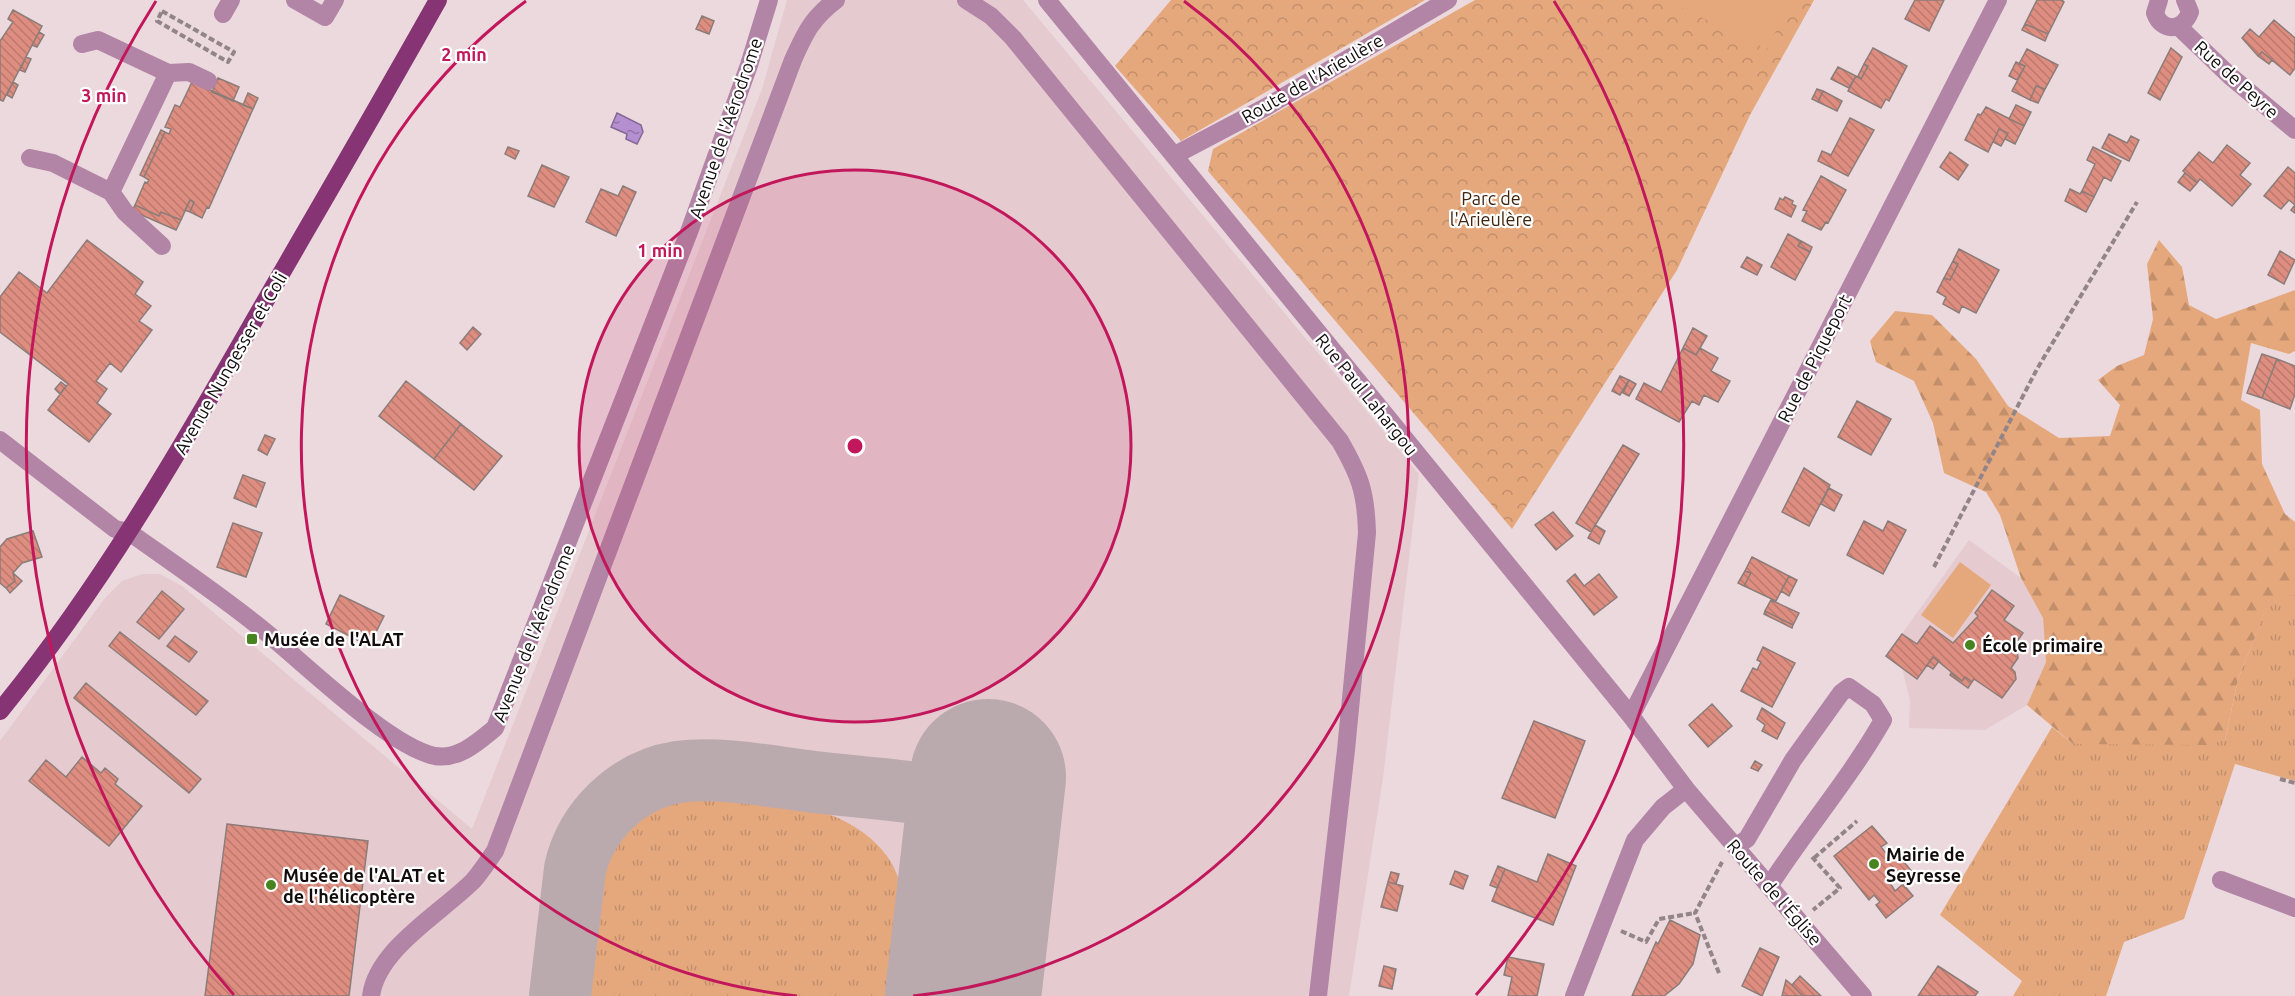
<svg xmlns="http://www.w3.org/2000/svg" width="2295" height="996" viewBox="0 0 2295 996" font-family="Ubuntu,sans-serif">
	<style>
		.built { fill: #e5cbd0 }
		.grass { fill: url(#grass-tufts) }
		.forest { fill: url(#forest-firs) }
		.park { fill: url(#park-crowns) }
		.garden { fill: #e5a87d }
		.water { fill: url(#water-ripples); stroke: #846896; stroke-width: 1.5 }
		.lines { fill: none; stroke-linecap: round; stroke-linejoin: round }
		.taxiway { stroke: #baaaae; stroke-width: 62 }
		.runway { stroke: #baaaae; stroke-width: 156 }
		.building { fill: url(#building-back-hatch); stroke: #8c7c79; stroke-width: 1.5 }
		.path { stroke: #928487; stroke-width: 4; stroke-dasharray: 6 3; stroke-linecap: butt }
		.minor { stroke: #b284a5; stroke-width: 18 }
		.major { stroke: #863473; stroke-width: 18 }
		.ring { fill: none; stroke: #c2185b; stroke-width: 3 }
		.poi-dot { fill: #47831f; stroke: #fff; stroke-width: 2 }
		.labels { text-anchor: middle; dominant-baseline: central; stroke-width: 4.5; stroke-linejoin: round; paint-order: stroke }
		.street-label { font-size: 18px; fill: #120c0d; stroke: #fff }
		.park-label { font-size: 18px; fill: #3f2510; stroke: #fff }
		.poi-label { font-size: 18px; font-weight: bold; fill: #120c0d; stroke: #fff; text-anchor: start }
		.centre { fill: #c2185b; stroke: #fff; stroke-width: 3 }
		.ring-label { font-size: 18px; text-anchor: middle; font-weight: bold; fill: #c2185b; stroke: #fff; stroke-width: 4.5; stroke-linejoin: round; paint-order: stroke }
	</style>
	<defs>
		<pattern id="grass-tufts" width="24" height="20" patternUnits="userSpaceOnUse" patternTransform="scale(1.5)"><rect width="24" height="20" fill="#e5a87d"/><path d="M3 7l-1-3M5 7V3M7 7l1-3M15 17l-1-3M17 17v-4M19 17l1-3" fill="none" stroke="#c38f6b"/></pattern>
		<pattern id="forest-firs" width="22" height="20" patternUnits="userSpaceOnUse" patternTransform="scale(1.5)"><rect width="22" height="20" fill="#e5a87d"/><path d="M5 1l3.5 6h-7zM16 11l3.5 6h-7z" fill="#c38f6b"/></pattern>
		<pattern id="park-crowns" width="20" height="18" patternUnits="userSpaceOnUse" patternTransform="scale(1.5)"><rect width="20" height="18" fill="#e5a87d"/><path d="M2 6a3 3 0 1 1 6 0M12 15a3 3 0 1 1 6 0" fill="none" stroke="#c38f6b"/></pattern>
		<pattern id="water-ripples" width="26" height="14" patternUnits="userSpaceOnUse" patternTransform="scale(1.5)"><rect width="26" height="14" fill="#b590d0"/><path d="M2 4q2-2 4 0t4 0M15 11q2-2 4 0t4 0" fill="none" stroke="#9274a7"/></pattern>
		<pattern id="building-back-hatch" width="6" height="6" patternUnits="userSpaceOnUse" patternTransform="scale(1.5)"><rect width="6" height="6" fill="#de8e80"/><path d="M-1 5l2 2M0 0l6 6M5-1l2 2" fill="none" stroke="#bd796d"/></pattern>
	</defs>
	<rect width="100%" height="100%" fill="#ebd9dd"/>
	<path class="built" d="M787,0H1023L1419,474L1383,778L1349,996H0V741L105,598L122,581L142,574H160L182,586L472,829L762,89Z
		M1969,540L2021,578L2043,618L2046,662L2027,705L1985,730L1909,728L1910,700L1902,668L1886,656Z"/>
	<path class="grass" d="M2295,594V781L2235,764L2184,919L2124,942L2106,996H2013L2022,981L1940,915L2052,727L2073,744L2225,740L2238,679L2270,599Z
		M690,796L819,811C856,822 895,849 901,890C905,921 895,964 891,996H585C594,916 585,809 690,796Z"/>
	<path class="forest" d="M2159,240L2182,267L2189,305L2216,319L2295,290V351L2289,354L2251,343L2241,400L2260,410L2262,464L2285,514L2295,522V594L2270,600L2238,679L2225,740L2206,745L2073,744L2027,705L2046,662L2043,618L2021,578L2000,515L1986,492L1944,473L1933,423L1914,381L1876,362L1870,341L1895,311L1932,315L1976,359L2008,406L2059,438L2110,436L2120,405L2098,380L2117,366L2144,355L2153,319L2147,264Z"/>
	<path class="park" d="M1171,0H1425L1181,141L1115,66Z
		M1475,0H1814L1750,115L1677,270L1512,529L1208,171L1213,149Z"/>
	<path class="garden" d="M1665,0H1791L1767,49Z
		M1960,562L1991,585L1953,638L1921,615Z"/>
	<path class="water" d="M617,113L641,125L643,132L637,144L626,139L627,134L611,127Z"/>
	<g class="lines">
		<path class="taxiway" d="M560,996L575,869C586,821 627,780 678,772C719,766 773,777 814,782C859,787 905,790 950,798C990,819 974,865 970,903"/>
		<path class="runway" d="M963,996L988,777"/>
	</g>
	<path class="building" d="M1915,0H1944L1929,31L1905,19Z
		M2037,0H2062L2064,2L2048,34L2025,24Z
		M13,10L42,26L3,101L0,100V41L13,22L8,19Z
		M702,16L714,21L709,34L696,29Z
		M2274,20L2295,38V68L2290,75L2262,52L2258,56L2242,38L2250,29L2259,37Z
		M2025,24L2048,34L2045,41L2022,30Z
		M39,32L44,35L37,47L32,45Z
		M1873,48L1907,66L1889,101L1886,99L1881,108L1848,91L1856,76L1861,79L1868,66L1864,64Z
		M2171,48L2182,57L2160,100L2148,93Z
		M2027,49L2058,65L2045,89L2036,86L2030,100L2012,91L2025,66L2019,64Z
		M2262,52L2272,60L2269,64L2258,56Z
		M26,57L31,59L25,72L20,70Z
		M2016,62L2025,66L2017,80L2009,76Z
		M1864,64L1868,66L1861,79L1858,76Z
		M1838,67L1856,76L1849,88L1831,79Z
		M218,78L239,87L233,101L212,92Z
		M13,82L18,85L12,98L7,95Z
		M192,82L253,109L209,208L207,207L202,218L190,212L194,202L190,200L181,220L161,212L159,216L135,205L145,182L147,183L149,180L144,177L165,132L169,134L171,129L165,127L175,105L180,107Z
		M2036,86L2045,89L2038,103L2030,100Z
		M1817,89L1823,91L1818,102L1812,99Z
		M1823,91L1842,101L1837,111L1818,102Z
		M248,93L258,98L253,109L243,105Z
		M2016,105L2031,112L2024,126L2009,119Z
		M1986,107L2024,126L2015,144L2005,139L2008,133L1999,129L1988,152L1965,140L1978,114L1981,115Z
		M1850,118L1874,130L1848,176L1818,161L1822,151L1831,155Z
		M1999,129L2008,133L2001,146L1993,142Z
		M161,130L165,132L144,177L140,175Z
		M2109,134L2127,143L2131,136L2139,140L2129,161L2102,148Z
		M2227,145L2250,163L2240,175L2251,184L2232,206L2200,179L2197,183L2183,171L2199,152L2213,163Z
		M508,147L519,151L515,159L505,154Z
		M2093,147L2121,161L2111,181L2104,177L2094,197L2082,191L2095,164L2087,160Z
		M1950,152L1968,165L1958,180L1940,167Z
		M542,165L569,177L554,207L528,196Z
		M2288,167L2295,173V213L2291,210L2295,205L2289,200L2281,209L2264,196Z
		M2185,173L2197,183L2190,191L2178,182Z
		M1821,176L1846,190L1828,223L1826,222L1821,230L1802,221L1807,211L1803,210Z
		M623,186L636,192L616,236L586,222L601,189L618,196Z
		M2070,189L2080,194L2082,191L2094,197L2086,212L2065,201Z
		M1785,197L1793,201L1792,204L1796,206L1791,217L1775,209L1780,198L1783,200Z
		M190,200L194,202L190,212L185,210Z
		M135,205L159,216L161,212L181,220L176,230L132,211Z
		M1788,234L1801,241L1798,246L1810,252L1795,280L1771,267Z
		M87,240L143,282L135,294L151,306L139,321L152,330L121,372L110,363L96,381L107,389L97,403L111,414L89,442L48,410L68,384L0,332V297L19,272L47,293Z
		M1801,241L1812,247L1810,252L1798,246Z
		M1959,249L1999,270L1976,313L1962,306L1959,313L1943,304L1946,297L1937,292L1944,278L1950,280L1958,264L1953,261Z
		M2280,251L2295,260L2284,284L2268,275Z
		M1747,257L1762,265L1757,275L1741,267Z
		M1953,261L1958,264L1950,280L1944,278Z
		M473,327L481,334L467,350L460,343Z
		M1693,328L1707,336L1696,355L1683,348Z
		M1683,348L1696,355L1700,348L1718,358L1711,371L1730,381L1718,402L1704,395L1699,405L1692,401L1679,422L1636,399L1644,383L1661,392Z
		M2262,354L2277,359L2262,398L2247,393Z
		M2277,359L2295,366V394L2290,409L2262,398Z
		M1620,376L1629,380L1620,395L1612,391Z
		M1629,380L1636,384L1629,396L1623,393Z
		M406,381L461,424L434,459L379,416Z
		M61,382L66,386L60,394L55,389Z
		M1857,401L1891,419L1871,455L1838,437Z
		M461,424L502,456L474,490L434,459Z
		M265,435L275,439L267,455L258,450Z
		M1623,445L1639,454L1591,532L1576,523Z
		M1804,468L1830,485L1809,526L1782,512Z
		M243,475L265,483L256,507L234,498Z
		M1829,488L1842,495L1834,511L1821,504Z
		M1553,512L1573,536L1556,550L1535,525Z
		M1864,521L1883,531L1888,521L1906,530L1883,574L1847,555Z
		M233,523L262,533L246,577L217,567Z
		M1595,525L1605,531L1599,544L1588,538Z
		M33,531L42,557L22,563L13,573L15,581L6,588L0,583V547L7,539Z
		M1752,557L1789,576L1776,601L1744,586L1751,573L1745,571Z
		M1745,571L1751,573L1744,586L1738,583Z
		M13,573L22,581L10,593L6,588L15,581Z
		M1575,574L1584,586L1599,574L1617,597L1594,615L1567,581Z
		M1789,576L1797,580L1789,596L1781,591Z
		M1992,590L2014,606L2004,620L2023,633L2016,643L2018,658L2011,668L2015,672L2016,679L2002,698L1974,679L1972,682L1965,677L1962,681L1933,657L1917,679L1886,656L1902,634L1917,644L1930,626L1953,643L1978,616L1975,613Z
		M162,591L184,609L159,639L137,622Z
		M340,595L384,616L369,646L326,624Z
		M1771,600L1799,613L1793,625L1765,611Z
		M1765,611L1793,625L1792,628L1764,614Z
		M120,632L208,701L196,715L109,646Z
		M175,636L197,652L189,662L167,646Z
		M1763,647L1795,663L1772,707L1741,691L1753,668L1757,670L1761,662L1757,660Z
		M1933,657L1939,661L1933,669L1927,665Z
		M1951,673L1962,681L1965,677L1972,682L1968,688L1950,675Z
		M86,683L201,779L189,793L74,698Z
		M1712,704L1732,726L1708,747L1689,725Z
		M1762,708L1785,723L1777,739L1762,731L1765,725L1757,719Z
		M1534,721L1585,741L1555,818L1502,798Z
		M82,757L101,773L105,768L118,779L115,784L142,806L109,846L29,781L46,760L66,777Z
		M1755,761L1762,765L1758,771L1751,768Z
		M227,824L368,841L349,996H205Z
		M1872,826L1887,843L1881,847L1888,856L1895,851L1913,873L1901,883L1895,878L1890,883L1895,891L1903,884L1913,896L1886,918L1876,905L1880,902L1874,895L1869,900L1834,856Z
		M1548,854L1576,866L1553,925L1492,901L1505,869L1537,882Z
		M1498,866L1505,869L1497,888L1490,885Z
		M1455,871L1468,876L1463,889L1450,884Z
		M1391,872L1399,874L1396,884L1388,882Z
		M1388,882L1403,886L1397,911L1381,907Z
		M1670,920L1700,935L1693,964L1679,984L1664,996H1632L1656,942L1658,944Z
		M1760,948L1779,957L1762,996L1742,986Z
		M1508,957L1544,964L1537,996H1508L1512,977L1504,975Z
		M1384,966L1396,969L1392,989L1379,986Z
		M1938,966L1978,992L1975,996H1918Z
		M1800,976L1821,996H1803L1792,985Z
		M1786,980L1792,985L1803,996H1782Z"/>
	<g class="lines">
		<path class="path" d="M162,11L234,52L228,62L157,21Z
			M1934,567L2037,369L2137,202
			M2280,779L2295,783
			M1812,857L1840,888L1813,910
			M1814,858L1857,821
			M1621,931L1646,942L1659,919L1695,913
			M1719,973L1695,913L1722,862"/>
		<path class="minor" d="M295,0L325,17L335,0
			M966,0L991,16L1013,38L1340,441C1360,476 1366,492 1367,533L1346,750L1318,996
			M1047,0L1631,716L1686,789L1863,996
			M2159,0L2155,13C2162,33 2183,31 2190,12L2185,0
			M223,14L231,0
			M2179,27L2230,76L2295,130
			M82,44L98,40L168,73L111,192
			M168,73L189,72L208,81
			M1175,155L1266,107L1448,0
			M30,158L53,163L111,192L125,212L162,246
			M0,440L115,529L129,532C174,564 220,595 262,629C302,661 389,747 435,756C459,760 479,741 495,728L689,232L749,65L769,0
			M1631,716L1998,0
			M1736,846L1747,839L1793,760L1841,693L1849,687L1873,704L1883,720C1850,778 1806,829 1770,885
			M2221,880L2295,908
			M371,996C377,949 441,913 473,881C481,872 488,861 495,851L793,60C805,33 812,18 836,0
			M1574,996L1635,840L1663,807L1686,789"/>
		<path class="major" d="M0,711C99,590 178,454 255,319C316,213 378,107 438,0"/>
	</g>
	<circle cx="855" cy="446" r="276" fill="#c2185b" fill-opacity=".12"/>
	<g class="ring">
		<circle cx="855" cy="446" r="276"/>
		<path d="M797 996A553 553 0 0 1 526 1M1184 1A553 553 0 0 1 913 996"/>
		<path d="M234 995A829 829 0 0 1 156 1M1554 1A829 829 0 0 1 1476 995"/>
	</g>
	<g class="poi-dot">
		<rect x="246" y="633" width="12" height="12" rx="3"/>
		<circle cx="1970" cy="645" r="6"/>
		<circle cx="1874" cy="864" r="6"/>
		<circle cx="271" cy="885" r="6"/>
	</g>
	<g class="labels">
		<g class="street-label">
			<text transform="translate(1312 78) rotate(-30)">Route de l'Arieulère</text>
			<text transform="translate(2237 79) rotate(42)">Rue de Peyre</text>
			<text transform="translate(725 128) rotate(-71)">Avenue de l'Aérodrome</text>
			<text transform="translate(1814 358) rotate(-63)">Rue de Piqueport</text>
			<text transform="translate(230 363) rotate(-60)">Avenue Nungesser et Coli</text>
			<text transform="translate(1367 394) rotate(51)">Rue Paul Lahargou</text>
			<text transform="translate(533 633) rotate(-68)">Avenue de l'Aérodrome</text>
			<text transform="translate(1775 892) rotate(49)">Route de l'Église</text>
		</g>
		<g class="park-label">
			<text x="1491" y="198">Parc de<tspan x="1491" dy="21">l'Arieulère</tspan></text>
		</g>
		<g class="poi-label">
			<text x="264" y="639">Musée de l'ALAT</text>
			<text x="1982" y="645">École primaire</text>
			<text x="1886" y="854">Mairie de<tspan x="1886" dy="21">Seyresse</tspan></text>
			<text x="283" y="875">Musée de l'ALAT et<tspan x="283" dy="21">de l'hélicoptère</tspan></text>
		</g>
	</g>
	<circle cx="855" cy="446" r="9" class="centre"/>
	<g class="ring-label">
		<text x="464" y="61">2 min</text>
		<text x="104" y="102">3 min</text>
		<text x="660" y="257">1 min</text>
	</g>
</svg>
